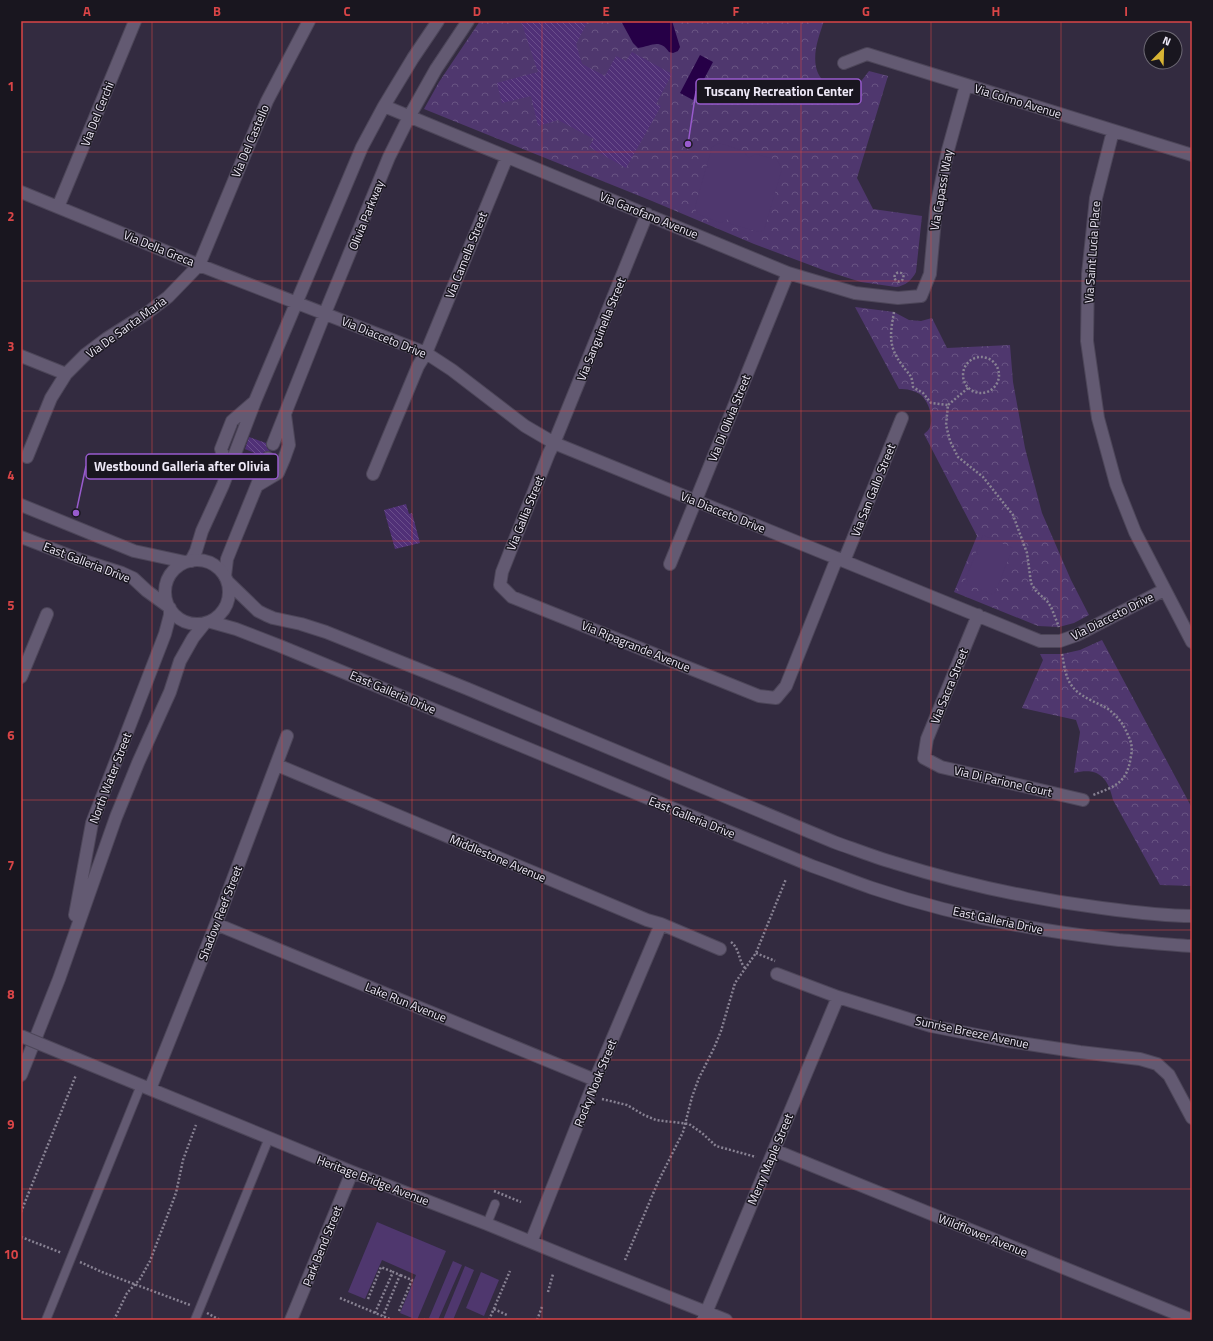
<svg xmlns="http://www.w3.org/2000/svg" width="1213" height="1341" viewBox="0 0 1213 1341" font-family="'Titillium Web',sans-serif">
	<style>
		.park { fill: url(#park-crowns) }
		.garden { fill: #4f376e }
		.water { fill: #260047 }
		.building { fill: url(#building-back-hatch) }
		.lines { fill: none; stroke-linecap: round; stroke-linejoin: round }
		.lane-casing { stroke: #4d4659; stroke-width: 10 }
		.street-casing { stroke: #4d4659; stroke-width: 14 }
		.secondary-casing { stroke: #4d4659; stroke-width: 14 }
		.path { stroke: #888293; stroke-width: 2.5; stroke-dasharray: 2 2; stroke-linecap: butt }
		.lane { stroke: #635a72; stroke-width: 8 }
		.street { stroke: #635a72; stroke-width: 12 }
		.secondary { stroke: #635a72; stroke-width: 12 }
		.street-bridge-casing { stroke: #4d4659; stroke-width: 14; stroke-linecap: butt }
		.street-bridge { stroke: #635a72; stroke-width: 12 }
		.grid { fill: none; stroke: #d94547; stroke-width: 1; stroke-opacity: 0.55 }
		.labels { text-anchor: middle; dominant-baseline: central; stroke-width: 3; stroke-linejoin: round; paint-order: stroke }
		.street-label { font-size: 12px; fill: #ede8f6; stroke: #19161f }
		.leader { fill: none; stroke: #985bcd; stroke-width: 1.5 }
		.callout-dot { fill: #985bcd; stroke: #19161f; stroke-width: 1.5 }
		.callout { fill: #19161f; stroke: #985bcd; stroke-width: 1.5 }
		.callout-label { font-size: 13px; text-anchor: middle; font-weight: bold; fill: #ede8f6 }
		.neatline { fill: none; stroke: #d94547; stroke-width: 1.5 }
		.grid-label { font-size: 13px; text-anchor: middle; font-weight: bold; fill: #d94547 }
	</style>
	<defs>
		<pattern id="park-crowns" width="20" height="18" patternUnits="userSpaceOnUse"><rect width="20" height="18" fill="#4f376e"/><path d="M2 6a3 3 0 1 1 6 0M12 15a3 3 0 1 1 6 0" fill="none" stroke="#695483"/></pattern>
		<pattern id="building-back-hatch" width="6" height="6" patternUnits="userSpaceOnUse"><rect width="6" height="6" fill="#503077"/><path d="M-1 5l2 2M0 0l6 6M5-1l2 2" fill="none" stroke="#6a4e8b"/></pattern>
	</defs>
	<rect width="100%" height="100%" fill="#332b40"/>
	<path class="park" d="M480,21H824C819,36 813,51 816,67C819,82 835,93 851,88C859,86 864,77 869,71L888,76L857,178L873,209L922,216L916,272C912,280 905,286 896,287L861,282L826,271L754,244L652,201L424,109L439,82Z
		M855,307L894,312L909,320L921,321L932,318L947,348L1010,345L1013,382L1025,448L1042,513L1071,580L1089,615L1074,623L1059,627L1038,626L954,592L977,536L924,434C926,432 929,430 930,427C934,417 928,401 921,395C914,390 907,389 899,389Z
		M1102,640L1192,808V886L1160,885L1113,800C1108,777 1098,767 1074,773L1080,732L1076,720L1022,708L1043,660L1040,654H1062L1080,650Z"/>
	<path class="garden" d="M719,143L744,151L748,158L756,154L777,160L782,169L764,230L759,232L731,224L728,219L721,223L697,214L695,207L712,147Z
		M983,535L1013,548L994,595L964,583Z
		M377,1222L446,1251L417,1320L400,1313L416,1275L382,1260L365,1299L348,1292Z
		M453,1261L462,1265L438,1320H434L429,1318Z
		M465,1266L474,1270L453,1320H443Z
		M481,1272L499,1280L484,1316L466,1308Z"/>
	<path class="water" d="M621,21H672L680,47L678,51L673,53L669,52C660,38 651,46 638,48L633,43Z
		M700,55L713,62L693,100L680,93Z"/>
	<path class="building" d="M521,21H588L576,44L582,64L605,76L616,56L626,61L632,52L672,74L656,104L661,106L626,168L589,147L594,139L558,120L538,126L531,96L502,103L497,83L538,72Z
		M249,437L266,443L267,448L270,451L264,452L261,456L245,449Z
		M406,504L409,514L412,513L420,543L395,549L384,510Z"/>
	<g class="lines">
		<defs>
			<path id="lane" d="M487,1224L495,1204
				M46,1320L141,1085
				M195,1320L269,1138"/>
			<path id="street" d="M844,63L867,54L1192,155
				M384,106L788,273L855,293L898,298L921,296L930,274L936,208L948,150L966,85
				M1113,131L1096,198L1088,274L1087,341L1098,418L1116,484L1135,532L1192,642
				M21,192L199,265L426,353L452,370L525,426L554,443L1040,641H1060L1077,635L1164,590
				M58,207L135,21
				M647,214L554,443L549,453L502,572L500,585L512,597L759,696L776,698L786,686L837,558
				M21,356L66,374
				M273,444L325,313L389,157L409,117L436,69L468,21
				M27,457L51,398L66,374L86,354L106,339L147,313L168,297L199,265L267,101L309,21
				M228,471L221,449L232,421L254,402
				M373,474L418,366L426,353L507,157
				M258,485L278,473L284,459L289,445L285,415
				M191,561L196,551L202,531L223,485L255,401L362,147L384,106L413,58L438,21
				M844,561L902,418
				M670,564L788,273
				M225,576L227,559L233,544L268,458
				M978,615L927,739L924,758L941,767L1083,800
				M21,677L47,614
				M277,765L647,920L661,924L720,949
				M216,924L595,1080
				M777,974L838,997L931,1026L1008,1041L1080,1052L1140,1059L1157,1064L1169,1075L1192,1118
				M67,1055L352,1172L487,1224L585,1264L726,1320
				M150,1089L216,924L287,736
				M774,1150L1192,1320
				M531,1242L595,1080L661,924
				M291,1320L352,1172
				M703,1320L838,997"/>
			<path id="secondary" d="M21,505L134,551L185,562
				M21,537L81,560L122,573L133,578L147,591L169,607
				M165 592a32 32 0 1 1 64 0a32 32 0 1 1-64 0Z
				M227,581L258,611L266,615L273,618L301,624L326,632L468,689L834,842C854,849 874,857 895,863C962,884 1031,899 1102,908C1132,912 1162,916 1192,916
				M211,622L236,629L280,646L812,866C832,873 852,881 872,888C952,915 1036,931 1119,940C1143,942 1168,945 1192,946
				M75,915L92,823L165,634L170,615V608
				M21,1075L59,979L116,817L138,763L170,692L180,661L193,638L205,623"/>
		</defs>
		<use href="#lane" class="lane-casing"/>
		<use href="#street" class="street-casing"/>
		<use href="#secondary" class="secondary-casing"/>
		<path class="path" d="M894.5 277a4.5 4.5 0 1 1 9 0a4.5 4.5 0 1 1-9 0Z
			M894,312C890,335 888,346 902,365C909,375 912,374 913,387L923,393L931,403L948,405
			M963 375a18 18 0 1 1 36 0a18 18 0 1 1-36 0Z
			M968,388L948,405L946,425L950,441L958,457L983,477L1013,515L1027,553L1031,583L1036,591L1047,601L1051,607L1059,627
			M1062,654C1064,663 1065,675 1070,683C1078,697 1095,701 1108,709C1116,715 1123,723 1127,733C1131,741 1133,747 1131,756C1127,783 1116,786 1093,795
			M731,942C740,949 738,960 745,968
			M756,953L775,961
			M602,1099L627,1105L644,1115L656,1120L689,1124L702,1133L716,1146L756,1157
			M494,1191L521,1202
			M21,1212L76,1075
			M21,1237L62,1253
			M625,1260L658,1182L683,1132L692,1097L699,1078L714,1048L721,1031L735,983L756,953L786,879
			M80,1262L102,1272L190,1305
			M548,1292L553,1274
			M340,1298L392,1320
			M368,1299L381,1267L393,1272
			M494,1309L507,1315
			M399,1311L412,1280L400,1275
			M207,1313L220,1320
			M375,1313L393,1272L400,1275L383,1316
			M114,1320L127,1293L140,1279L150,1261L176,1193L183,1160L196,1125
			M424,1320H425
			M489,1320L510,1271
			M537,1320L542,1307"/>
		<use href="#lane" class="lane"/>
		<use href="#street" class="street"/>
		<use href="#secondary" class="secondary"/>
		<defs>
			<path id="street-bridge" d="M21,1036L67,1055"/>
		</defs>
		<use href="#street-bridge" class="street-bridge-casing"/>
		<use href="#street-bridge" class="street-bridge"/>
	</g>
	<path class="grid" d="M152,21V1320M282,21V1320M412,21V1320M542,21V1320M671,21V1320M801,21V1320M931,21V1320M1061,21V1320M21,152H1192M21,281H1192M21,411H1192M21,541H1192M21,670H1192M21,800H1192M21,930H1192M21,1060H1192M21,1189H1192"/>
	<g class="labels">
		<g class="street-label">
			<text transform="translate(1018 101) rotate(17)">Via Colmo Avenue</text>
			<text transform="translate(97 114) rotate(-68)">Via Del Cerchi</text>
			<text transform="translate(250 141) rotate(-67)">Via Del Castello</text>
			<text transform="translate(941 190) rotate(-80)">Via Capassi Way</text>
			<text transform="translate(366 215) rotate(-68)">Olivia Parkway</text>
			<text transform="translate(649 215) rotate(22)">Via Garofano Avenue</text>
			<text transform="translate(159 248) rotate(22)">Via Della Greca</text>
			<text transform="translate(1092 252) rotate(-86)">Via Saint Lucia Place</text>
			<text transform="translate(466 255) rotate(-68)">Via Camella Street</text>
			<text transform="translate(126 327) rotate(-36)">Via De Santa Maria</text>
			<text transform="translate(601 329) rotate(-68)">Via Sanguinella Street</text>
			<text transform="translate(384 337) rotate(22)">Via Diacceto Drive</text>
			<text transform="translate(729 418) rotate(-68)">Via Di Olivia Street</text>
			<text transform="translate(873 490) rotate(-68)">Via San Gallo Street</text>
			<text transform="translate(723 512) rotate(22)">Via Diacceto Drive</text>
			<text transform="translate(525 513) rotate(-68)">Via Gallia Street</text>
			<text transform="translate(87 562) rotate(21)">East Galleria Drive</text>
			<text transform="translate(1112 616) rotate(-27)">Via Diacceto Drive</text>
			<text transform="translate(636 646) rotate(22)">Via Ripagrande Avenue</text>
			<text transform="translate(949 686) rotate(-68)">Via Sacra Street</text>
			<text transform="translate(393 692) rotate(23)">East Galleria Drive</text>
			<text transform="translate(110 778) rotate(-69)">North Water Street</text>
			<text transform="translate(1003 781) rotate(13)">Via Di Parione Court</text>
			<text transform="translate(692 817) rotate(22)">East Galleria Drive</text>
			<text transform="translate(498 858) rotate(23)">Middlestone Avenue</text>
			<text transform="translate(220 913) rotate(-69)">Shadow Reef Street</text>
			<text transform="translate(998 920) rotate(12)">East Galleria Drive</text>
			<text transform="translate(406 1002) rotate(22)">Lake Run Avenue</text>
			<text transform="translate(972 1032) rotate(12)">Sunrise Breeze Avenue</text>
			<text transform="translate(595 1083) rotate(-68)">Rocky Nook Street</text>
			<text transform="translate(770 1159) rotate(-67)">Merry Maple Street</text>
			<text transform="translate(373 1180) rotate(21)">Heritage Bridge Avenue</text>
			<text transform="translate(983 1235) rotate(22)">Wildflower Avenue</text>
			<text transform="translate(322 1246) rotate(-68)">Park Bend Street</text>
		</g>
	</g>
	<path class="leader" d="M688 144L696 91M76 513L86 466"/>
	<g class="callout-dot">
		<circle cx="688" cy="144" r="4"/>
		<circle cx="76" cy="513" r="4"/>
	</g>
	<g class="callout">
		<rect x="696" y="79" width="165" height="25" rx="4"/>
		<rect x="86" y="454" width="192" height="25" rx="4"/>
	</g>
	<g class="callout-label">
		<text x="779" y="96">Tuscany Recreation Center</text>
		<text x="182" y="471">Westbound Galleria after Olivia</text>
	</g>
	<rect width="1213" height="1341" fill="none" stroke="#19161f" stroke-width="44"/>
	<g transform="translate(1163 50) rotate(23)"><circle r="19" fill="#19161f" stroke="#6e6a75"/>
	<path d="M0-3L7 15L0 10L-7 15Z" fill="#d8b434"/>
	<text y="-6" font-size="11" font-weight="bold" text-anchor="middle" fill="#ede8f6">N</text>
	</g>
	<rect x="22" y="22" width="1169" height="1297" class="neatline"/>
	<g class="grid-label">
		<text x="87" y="16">A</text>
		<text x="217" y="16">B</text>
		<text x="347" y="16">C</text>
		<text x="477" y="16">D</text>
		<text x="606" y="16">E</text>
		<text x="736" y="16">F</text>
		<text x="866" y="16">G</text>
		<text x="996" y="16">H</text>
		<text x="1126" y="16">I</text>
		<text x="11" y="91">1</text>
		<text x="11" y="221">2</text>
		<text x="11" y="351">3</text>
		<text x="11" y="480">4</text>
		<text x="11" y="610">5</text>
		<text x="11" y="740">6</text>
		<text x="11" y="870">7</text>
		<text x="11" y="999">8</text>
		<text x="11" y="1129">9</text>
		<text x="11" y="1259">10</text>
	</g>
</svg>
